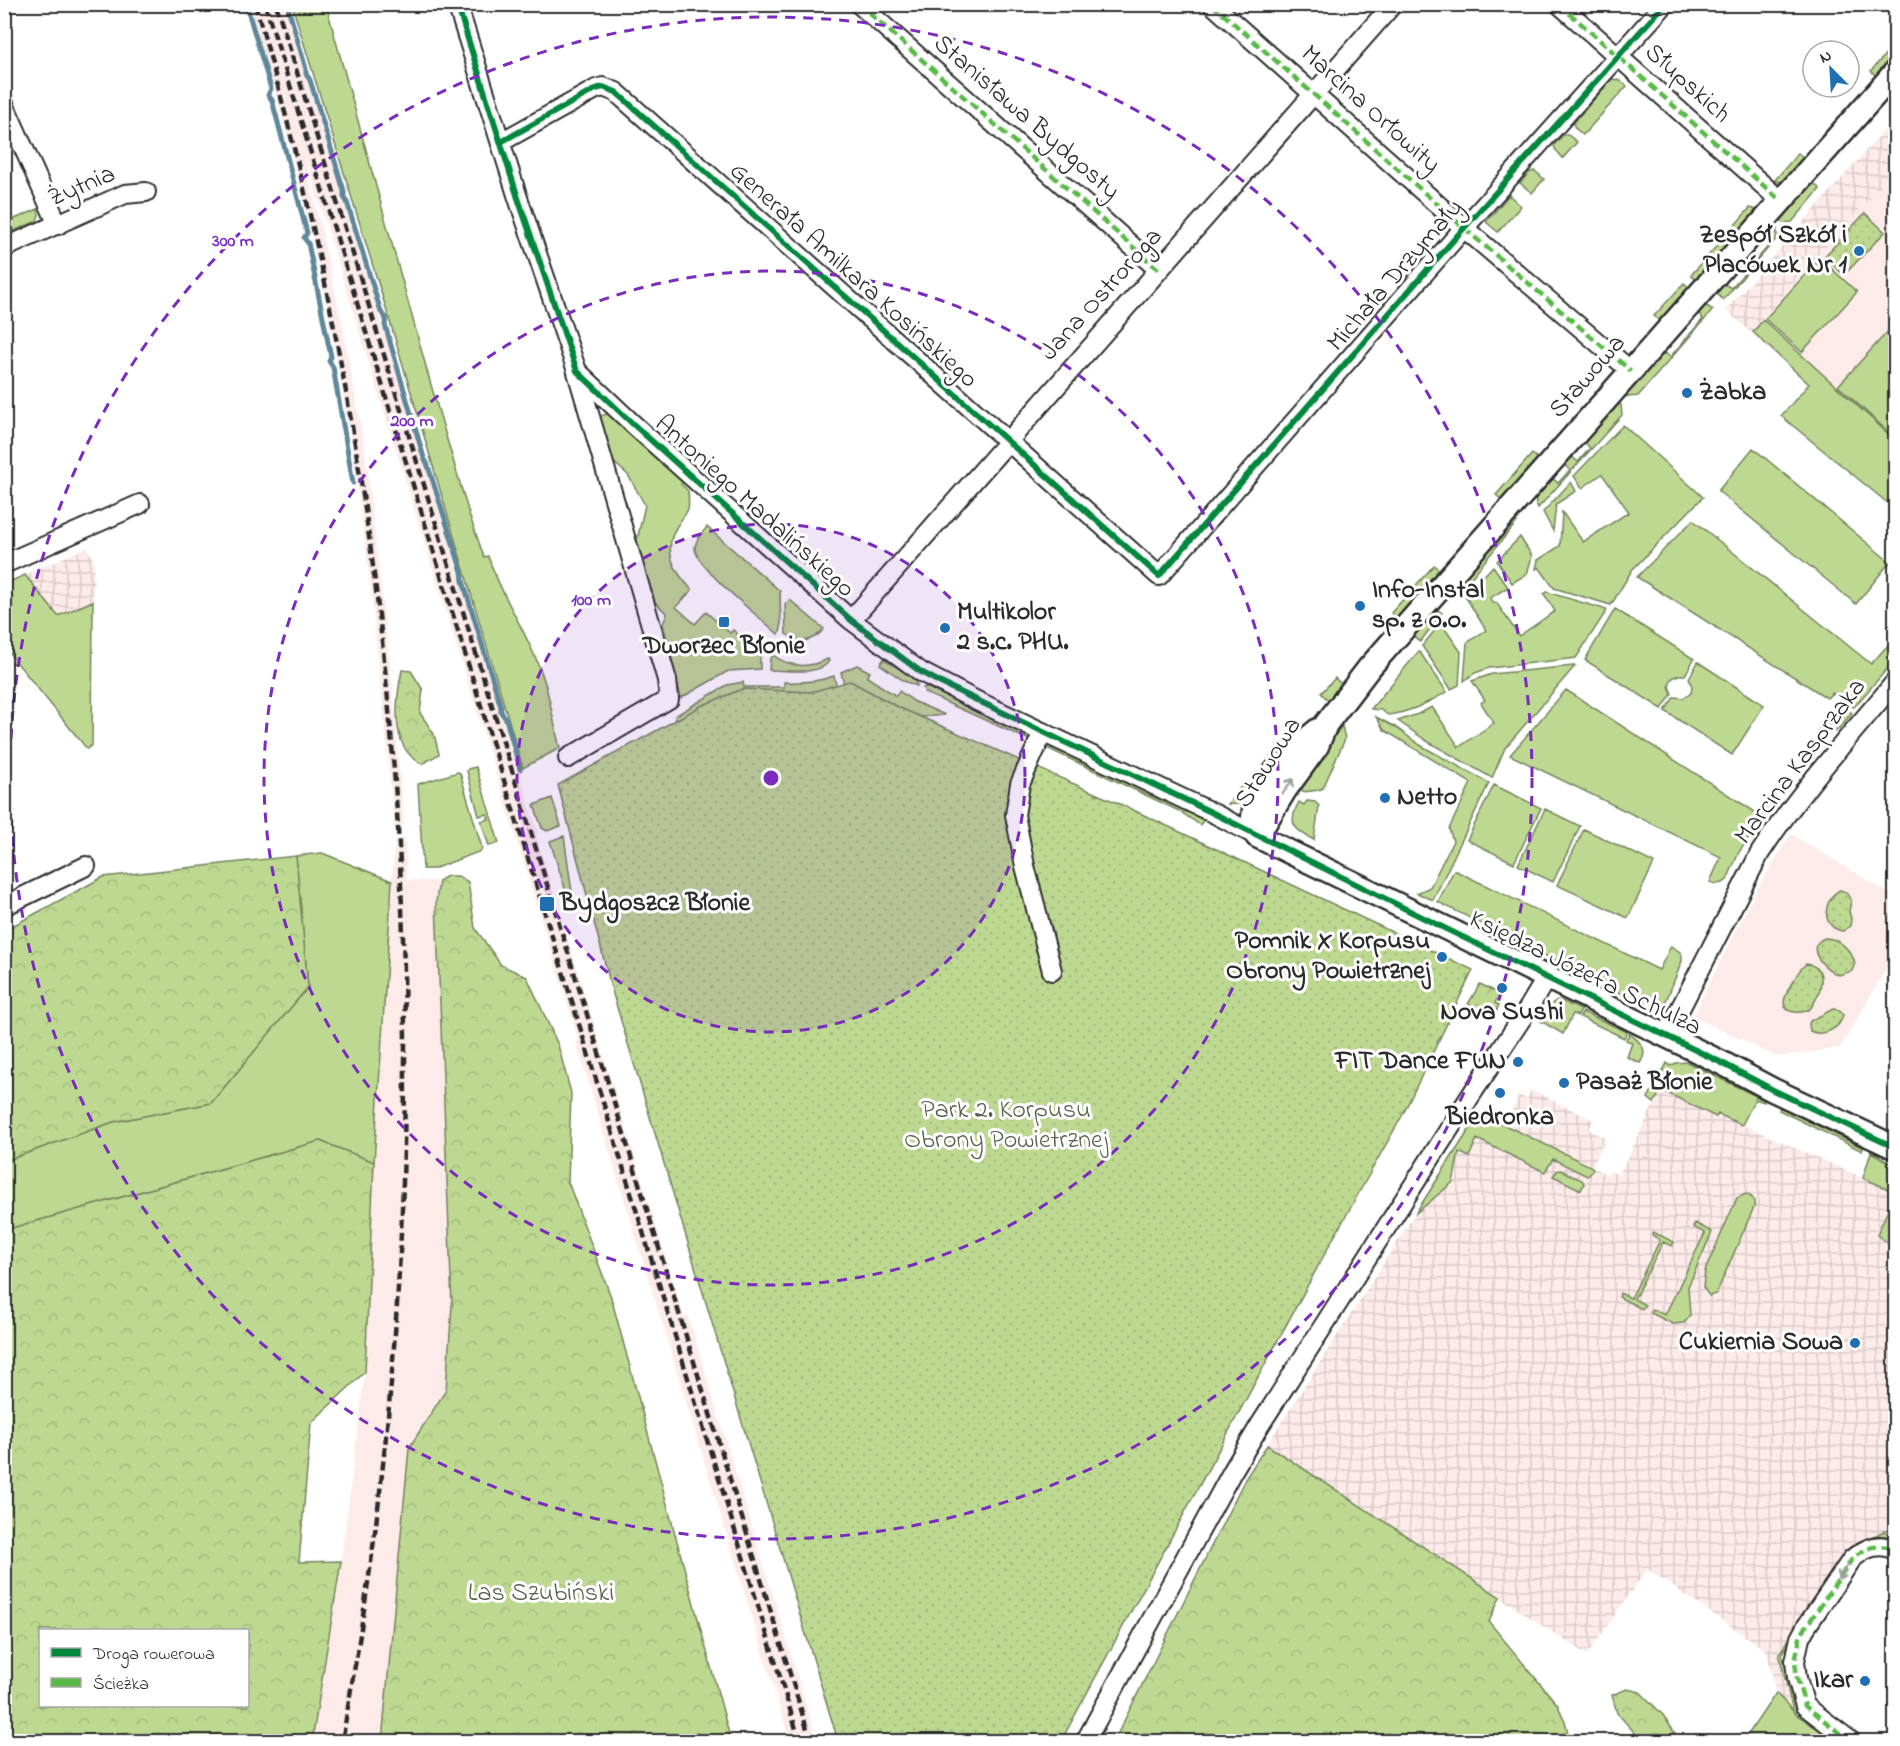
<svg xmlns="http://www.w3.org/2000/svg" width="1900" height="1746" viewBox="0 0 1900 1746" font-family="'Indie Flower',sans-serif">
	<style>
		.built { fill: #fdebea }
		.industrial { fill: url(#industrial-grid) }
		.grass { fill: #bdd991; stroke: #74825e; stroke-width: 1.5 }
		.forest { fill: url(#forest-crowns); stroke: #74825e; stroke-width: 1.5; fill-rule: evenodd }
		.park { fill: url(#park-dots); stroke: #74825e; stroke-width: 1.5 }
		.lines { fill: none; stroke-linecap: round; stroke-linejoin: round }
		.stream { stroke: #5f8799; stroke-width: 5 }
		.minor-casing { stroke: #2b2b2b; stroke-width: 22 }
		.tertiary-casing { stroke: #2b2b2b; stroke-width: 27 }
		.minor { stroke: #fff; stroke-width: 18 }
		.tertiary { stroke: #fff; stroke-width: 22 }
		.rail { stroke: #2b2b2b; stroke-width: 4.5; stroke-dasharray: 9 4.5; stroke-linecap: butt }
		.quiet { stroke: #58b947; stroke-width: 4.5; stroke-dasharray: 9 4.5; stroke-linecap: butt }
		.cycleway-casing { stroke: #fff; stroke-width: 10 }
		.cycleway { stroke: #00873e; stroke-width: 6 }
		.oneway { stroke: #a0a0a0 }
		.ring { fill: none; stroke: #7b2cbf; stroke-width: 3; stroke-dasharray: 10 8 }
		.poi-dot { fill: #1f6fb2; stroke: #fff; stroke-width: 2 }
		.labels { text-anchor: middle; dominant-baseline: central; stroke-width: 6; stroke-linejoin: round; paint-order: stroke }
		.street-label { font-size: 26px; fill: #2b2b2b; stroke: #fff }
		.poi-label { font-size: 26px; font-weight: bold; fill: #2b2b2b; stroke: #fff; text-anchor: start }
		.park-label { font-size: 26px; fill: #575f4a; stroke: #fff }
		.centre { fill: #7b2cbf; stroke: #fff; stroke-width: 3 }
		.ring-label { font-size: 18px; text-anchor: middle; font-weight: bold; fill: #7b2cbf; stroke: #fff; stroke-width: 6; stroke-linejoin: round; paint-order: stroke }
	</style>
	<defs>
		<pattern id="industrial-grid" width="8" height="8" patternUnits="userSpaceOnUse" patternTransform="scale(1.5)"><rect width="8" height="8" fill="#fdebea"/><path d="M0 4h8M4 0v8" fill="none" stroke="#d9cac9"/></pattern>
		<pattern id="forest-crowns" width="20" height="18" patternUnits="userSpaceOnUse" patternTransform="scale(1.5)"><rect width="20" height="18" fill="#bdd991"/><path d="M2 6a3 3 0 1 1 6 0M12 15a3 3 0 1 1 6 0" fill="none" stroke="#a3ba7d"/></pattern>
		<pattern id="park-dots" width="8" height="8" patternUnits="userSpaceOnUse" patternTransform="scale(1.5)"><rect width="8" height="8" fill="#bdd991"/><path d="M2 2h.1M6 6h.1" fill="none" stroke="#a3ba7d" stroke-width="1.8" stroke-linecap="round"/></pattern>
	</defs>
	<rect width="100%" height="100%" fill="#fff"/>
	<filter id="ink" filterUnits="userSpaceOnUse"><feTurbulence type="fractalNoise" baseFrequency=".0167" numOctaves="2"/><feDisplacementMap in="SourceGraphic" scale="12" xChannelSelector="R" yChannelSelector="G"/><feConvolveMatrix kernelMatrix="1 2 1 2 8 2 1 2 1" color-interpolation-filters="sRGB"/></filter>
	<g filter="url(#ink)">
		<path class="built" d="M249,5H284L538,834L536,835L684,1317L688,1316L817,1741H790L576,1042L579,1041L303,150L341,318L364,443L392,682L404,826L395,829L371,590L352,445L327,305L307,214L288,137Z
			M1895,170V463L1750,332Z
			M1791,834L1895,897V953L1840,1048L1777,1057L1693,1016L1755,893Z
			M405,837L407,880L439,881L436,902L452,1305L446,1390L409,1448L382,1741L312,1742L341,1561L365,1372L374,1162L392,881L395,841Z"/>
		<path class="industrial" d="M1895,118V170L1750,332L1726,310Z
			M87,547L94,562L93,601L58,616L25,575Z
			M1531,1090L1593,1120L1589,1130L1606,1138L1592,1167L1608,1175L1610,1171L1619,1175L1661,1090L1716,1117L1718,1114L1895,1192L1877,1235L1895,1249V1539L1884,1532L1779,1654L1794,1713L1776,1693L1767,1651L1647,1569L1587,1655L1267,1445L1480,1113L1511,1128L1518,1114L1512,1111L1519,1095L1527,1099Z"/>
		<path class="grass" d="M292,5H326L431,385L469,514L484,557L488,556C502,599 530,636 544,680C551,702 554,726 560,748L523,768L385,305Z
			M1895,43V59L1881,76L1875,75L1871,71Z
			M1612,79L1619,80L1627,86L1583,135L1575,128L1573,123Z
			M1563,135H1568L1577,142L1563,158L1555,149L1554,145Z
			M1798,153L1806,160L1788,181L1778,182L1775,180Z
			M1535,171L1544,179L1532,193L1520,183L1530,172Z
			M1812,182L1820,189L1792,222L1783,223L1777,218Z
			M1509,195L1521,206L1498,232L1486,222Z
			M1750,208L1754,209L1759,213L1733,243L1725,236Z
			M38,209L39,215L37,221L9,233L5,223Z
			M1772,223L1777,229V238L1723,300L1718,295L1716,286L1721,282L1731,288L1773,241L1767,234Z
			M1720,242L1727,249L1699,282L1691,275Z
			M1820,258L1857,292L1802,352L1765,319Z
			M1684,283L1692,290L1662,324L1654,316Z
			M1705,305L1713,310L1638,396L1628,397L1623,392L1663,351L1670,357L1703,319L1697,311L1699,306Z
			M1763,320L1895,440V509L1781,416L1809,384L1753,332Z
			M1891,328L1896,332L1895,438L1838,386Z
			M1616,401L1621,405L1622,415L1538,508C1530,495 1541,487 1549,475L1558,483L1570,470L1561,462L1569,454L1578,462L1590,448L1582,439Z
			M609,414L685,480L681,484L688,491C690,514 688,509 677,526C662,551 674,571 692,590L676,607L695,624L706,612L730,633L733,630L760,654V669L728,671L681,698L663,624L667,614L649,596L636,545L645,505L628,475L609,458L598,419L603,415Z
			M1623,425L1703,497L1632,570L1611,605L1554,588L1539,567L1536,569L1538,560L1560,546L1562,512L1583,542L1629,512L1602,474L1582,488L1574,476Z
			M1753,448L1890,562L1856,604L1718,491Z
			M1532,454L1541,461L1505,503L1496,495Z
			M1571,482L1576,491L1556,504L1553,531L1543,512Z
			M1693,520L1871,664L1890,643L1894,654V661L1854,707L1832,693L1827,698L1637,577Z
			M1512,521L1517,522L1461,590L1458,585V581Z
			M707,527L780,591L781,630L778,634C762,619 693,566 695,547C696,539 703,532 707,527Z
			M1520,537L1532,556L1527,574L1512,583L1497,561Z
			M1434,565L1442,573L1400,620L1391,613Z
			M1493,566L1508,587L1490,598L1493,604L1496,602L1519,636L1555,611L1544,594L1547,592L1607,610L1576,658L1489,668L1475,673L1464,681L1467,643L1486,630L1465,596Z
			M25,575L58,616L93,601L92,745L87,749L5,648V584Z
			M790,600L824,629C813,642 800,644 786,634L785,604Z
			M1435,608L1442,613L1420,642L1413,635Z
			M1615,609L1694,659L1685,675H1678L1671,679L1669,686L1672,694L1662,709L1585,660Z
			M1441,623L1461,652L1459,685L1451,689L1422,646Z
			M1419,651L1447,692C1427,703 1411,712 1388,715L1381,710L1371,709Z
			M773,655C790,668 809,668 828,659L829,661C821,676 785,670 769,670L770,659Z
			M884,659L915,679L917,686L904,681L880,664Z
			M1698,662L1764,705L1732,755L1665,711L1674,697L1683,698L1691,693L1692,686L1689,678Z
			M857,665L870,672L867,677L896,696L899,691L915,702L945,715L854,723L841,672Z
			M1575,666L1505,748L1492,778L1427,741L1398,721L1418,714L1432,707L1459,747L1494,723L1481,703L1485,700L1472,681L1492,674Z
			M834,676L845,722L678,736L675,716L727,685L743,682L744,687H784V682C802,683 817,682 834,676Z
			M1335,678L1343,686L1329,701L1321,693Z
			M926,687L1023,733L1027,739L925,693L923,688Z
			M1566,690L1758,814L1774,791L1775,799L1772,806L1739,852L1727,880L1723,883L1716,884L1710,882L1721,857L1510,755Z
			M1836,702L1852,713C1842,725 1835,740 1818,731Z
			M1376,717L1395,727L1420,745L1489,783L1433,900L1417,893L1430,887L1453,841L1449,829L1471,783L1384,730Z
			M1342,726L1345,739L1323,788C1318,791 1301,793 1295,790Z
			M1054,748L1060,750L1205,818L1200,825L1179,811L1049,749Z
			M476,767L499,843L489,846L481,821L489,819L487,814L479,816L467,771L468,769Z
			M458,772L460,773L482,848L481,851L433,869H423L418,784Z
			M1247,783L1258,786C1248,799 1246,806 1228,804L1242,785Z
			M1494,785L1541,808L1514,863L1467,840Z
			M552,798L561,826L547,831L542,828L534,805Z
			M1307,801L1315,802L1319,806L1314,840C1294,830 1287,823 1299,802L1304,805Z
			M1545,809L1580,826L1553,882L1518,865Z
			M1584,829L1654,863L1628,918L1557,885Z
			M564,836L573,899L569,901L550,841Z
			M322,853L392,881L374,1162L320,1141L5,1230V1161L113,1122L211,1103L308,987L296,856Z
			M1454,870L1659,970L1671,946L1680,952L1682,956V961L1664,1006L1661,1010H1654L1438,902Z
			M1556,1001H1562L1581,1010L1578,1016L1573,1014L1563,1034L1539,1020L1545,1008Z
			M1583,1012L1627,1032L1624,1038L1580,1017Z
			M1629,1034C1641,1041 1649,1051 1640,1063L1627,1057L1632,1043L1626,1040Z
			M1687,1062L1764,1100V1102L1755,1099L1742,1125L1718,1114L1716,1117L1661,1090L1654,1103L1648,1098L1667,1063L1670,1066L1676,1063Z
			M1780,1107L1863,1148L1862,1151L1779,1110Z
			M1480,1113L1592,1167L1593,1168L1590,1174L1587,1176L1553,1159L1545,1172L1477,1139L1469,1157L1459,1152L1453,1182L1415,1214Z
			M1871,1152L1895,1165V1192L1863,1178Z
			M1560,1170L1582,1180L1584,1184L1581,1190L1553,1176L1557,1171Z
			M1895,1193L1896,1244L1893,1247L1877,1235Z
			M1746,1194C1753,1197 1755,1200 1754,1207L1716,1294L1709,1296L1703,1287L1705,1271L1737,1198Z
			M1695,1223L1712,1232L1688,1287L1690,1316L1684,1323L1673,1324L1651,1313L1652,1309L1665,1315L1705,1233L1693,1227Z
			M1653,1232L1674,1242L1672,1246L1663,1242L1634,1299L1645,1305L1642,1309L1619,1297L1620,1293L1631,1298L1660,1240L1652,1235Z
			M1884,1531L1895,1539V1543L1853,1550L1782,1654L1798,1710L1794,1713L1836,1741L1743,1742L1776,1693L1793,1711L1779,1654L1853,1547Z"/>
		<path class="forest" d="M402,670L411,671L423,690L420,713L434,734L439,754L422,764C419,762 414,759 411,756C391,737 397,694 402,670Z
			M296,856L308,987L211,1103L113,1122L5,1161V930L103,877Z
			M447,876H458L468,882L475,928L501,965L527,977L558,1045L571,1093L568,1182L611,1297L731,1741H382L409,1448L446,1390L452,1305L436,902L439,881Z
			M1480,984L1500,994L1495,1003L1499,1005L1492,1018L1468,1004Z
			M320,1141L374,1162L365,1372L311,1423L299,1562L341,1561L312,1741H5V1230ZM40,1630H248V1706H40Z
			M1267,1445L1500,1597L1489,1622L1557,1704L1565,1721L1570,1741H1114L1245,1479Z
			M1627,1689L1640,1692L1663,1715L1680,1741H1642L1617,1713L1612,1695Z"/>
		<path class="park" d="M1865,213L1885,232L1844,275L1824,257Z
			M850,681L898,707L1129,808L1473,970L1402,1116L1329,1246L1061,1741H838L613,994L558,785L701,706L742,689L811,692Z
			M1840,890L1846,892L1851,901L1849,911L1851,919L1850,926L1843,931C1820,928 1823,898 1840,890Z
			M1825,938C1839,938 1851,950 1855,963L1852,971L1839,975C1825,970 1802,947 1825,938Z
			M1806,964C1831,967 1820,995 1810,1009C1803,1013 1785,1015 1784,1003C1784,994 1799,969 1806,964Z
			M1833,1009L1839,1010L1843,1015C1840,1029 1823,1037 1810,1031L1809,1024L1810,1021Z"/>
		<g class="lines">
			<path class="stream" d="M246,4L271,89L268,95L272,100L307,233L304,238L308,243L331,357L329,361L333,367L353,483
				M287,4L306,69V74L310,80L344,191V197L347,202L381,312L386,318L385,325L424,458L427,463L462,572L463,581L501,707V712L506,719L520,769"/>
			<defs>
				<path id="minor" d="M457,4L518,198L577,371L634,425L851,620L921,672L977,701L1213,813L1257,836
					M859,4L1159,270
					M1212,4L1464,228L1631,371
					M1559,4L1781,201
					M4,104L58,225
					M501,142L596,89L603,87L616,92L1159,576L1464,228L1665,4
					M4,248L125,194L146,192
					M4,564L140,504
					M851,620L1393,4
					M1043,732L1020,784L1015,815L1025,866L1052,971
					M568,758L669,699L667,680L577,372
					M4,906L86,866
					M1666,1036L1760,853C1799,792 1849,737 1896,681
					M1085,1742L1232,1472L1260,1425L1473,1092L1526,1012L1547,977
					M1852,1742L1805,1706L1797,1678L1795,1661L1800,1638L1806,1627L1852,1559C1865,1548 1880,1541 1896,1551"/>
				<path id="tertiary" d="M1257,836L1285,790L1317,746L1326,724L1369,668L1896,71
					M1257,836L1722,1063L1773,1090L1896,1148
					M1257,836C1255,830 1253,823 1253,817C1255,786 1295,748 1318,730"/>
			</defs>
			<use href="#minor" class="minor-casing"/>
			<use href="#tertiary" class="tertiary-casing"/>
			<use href="#minor" class="minor"/>
			<use href="#tertiary" class="tertiary"/>
			<path class="rail" d="M255,4C399,495 440,1025 375,1532C366,1602 354,1672 342,1742
				M265,4L800,1742
				M276,4L811,1742"/>
			<path class="quiet" d="M859,4L1159,270
				M1212,4L1464,228L1631,371
				M1559,4L1781,201
				M1852,1742L1805,1706L1797,1678L1795,1661L1800,1638L1806,1627L1852,1559C1865,1548 1880,1541 1896,1551"/>
			<defs>
				<path id="cycleway" d="M457,4L518,198L577,371L634,425L851,620L921,672L941,683L1213,813L1444,928L1722,1063L1773,1090L1896,1148
					M501,142L596,89L603,87L616,92L1159,576L1464,228L1665,4"/>
			</defs>
			<use href="#cycleway" class="cycleway-casing"/>
			<use href="#cycleway" class="cycleway"/>
		</g>
		<defs><path id="oneway-shaft" d="M-6 0H5M1.5-3L5.5 0L1.5 3" fill="none" stroke-width="1.6" stroke-linecap="round" stroke-linejoin="round" transform="scale(1.5)"/></defs>
		<g class="oneway">
			<use href="#oneway-shaft" transform="translate(1288 786) rotate(-55)"/>
			<use href="#oneway-shaft" transform="translate(1843 1572) rotate(124)"/>
		</g>
	</g>
	<circle cx="771" cy="778" r="254" fill="#7b2cbf" fill-opacity=".12"/>
	<g class="ring">
		<circle cx="771" cy="778" r="254"/>
		<circle cx="771" cy="778" r="507"/>
		<circle cx="771" cy="778" r="761"/>
	</g>
	<g class="poi-dot">
		<circle cx="1859" cy="251" r="6"/>
		<circle cx="1687" cy="393" r="6"/>
		<circle cx="1360" cy="606" r="6"/>
		<rect x="718" y="616" width="12" height="12" rx="3"/>
		<circle cx="945" cy="628" r="6"/>
		<circle cx="1385" cy="798" r="6"/>
		<rect x="539" y="896" width="16" height="16" rx="3"/>
		<circle cx="1442" cy="957" r="6"/>
		<circle cx="1502" cy="988" r="6"/>
		<circle cx="1518" cy="1062" r="6"/>
		<circle cx="1564" cy="1083" r="6"/>
		<circle cx="1500" cy="1093" r="6"/>
		<circle cx="1855" cy="1343" r="6"/>
		<circle cx="1865" cy="1681" r="6"/>
	</g>
	<g class="labels">
		<g class="street-label">
			<text transform="translate(1687 84) rotate(42)">Słupskich</text>
			<text transform="translate(1370 110) rotate(42)">Marcina Orłowity</text>
			<text transform="translate(1026 118) rotate(41)">Stanisława Bydgosty</text>
			<text transform="translate(82 187) rotate(-23)">Żytnia</text>
			<text transform="translate(853 276) rotate(42)">Generała Amilkara Kosińskiego</text>
			<text transform="translate(1396 276) rotate(-49)">Michała Drzymały</text>
			<text transform="translate(1102 295) rotate(-48)">Jana Ostroroga</text>
			<text transform="translate(1588 377) rotate(-49)">Stawowa</text>
			<text transform="translate(754 507) rotate(42)">Antoniego Madalińskiego</text>
			<text transform="translate(1801 762) rotate(-53)">Marcina Kasprzaka</text>
			<text transform="translate(1269 763) rotate(-58)">Stawowa</text>
			<text transform="translate(1585 974) rotate(26)">Księdza Józefa Schulza</text>
		</g>
		<g class="poi-label">
			<text x="1847" y="236" text-anchor="end">Zespół Szkół i<tspan x="1847" dy="30">Placówek Nr 1</tspan></text>
			<text x="1699" y="393">Żabka</text>
			<text x="1372" y="591">Info-Instal<tspan x="1372" dy="30">sp. z o.o.</tspan></text>
			<text x="957" y="613">Multikolor<tspan x="957" dy="30">2 s.c. PHU.</tspan></text>
			<text x="724" y="647" text-anchor="middle">Dworzec Błonie</text>
			<text x="1397" y="798">Netto</text>
			<text x="560" y="904">Bydgoszcz Błonie</text>
			<text x="1430" y="942" text-anchor="end">Pomnik X Korpusu<tspan x="1430" dy="30">Obrony Powietrznej</tspan></text>
			<text x="1502" y="1013" text-anchor="middle">Nova Sushi</text>
			<text x="1506" y="1062" text-anchor="end">FIT Dance FUN</text>
			<text x="1576" y="1083">Pasaż Błonie</text>
			<text x="1500" y="1118" text-anchor="middle">Biedronka</text>
			<text x="1843" y="1343" text-anchor="end">Cukiernia Sowa</text>
			<text x="1853" y="1681" text-anchor="end">Ikar</text>
		</g>
		<g class="park-label">
			<text x="1006" y="1111">Park 2. Korpusu<tspan x="1006" dy="30">Obrony Powietrznej</tspan></text>
			<text x="541" y="1594">Las Szubiński</text>
		</g>
	</g>
	<circle cx="771" cy="778" r="9" class="centre"/>
	<g class="ring-label">
		<text x="233" y="246">300 m</text>
		<text x="412" y="426">200 m</text>
		<text x="591" y="605">100 m</text>
	</g>
	<rect width="1900" height="1746" fill="none" stroke="#fff" stroke-width="24"/>
	<rect x="12" y="12" width="1876" height="1722" fill="none" stroke="#2b2b2b" stroke-width="2" filter="url(#ink)"/>
	<rect x="39" y="1629" width="210" height="78" fill="#ffffff" stroke="#aaaaaa" stroke-width="1.5"/>
	<rect x="51" y="1648" width="30" height="9" fill="#00873e" stroke="#aaaaaa" stroke-width="1.5"/>
	<text x="93" y="1659" font-size="18" fill="#2b2b2b">Droga rowerowa</text>
	<rect x="51" y="1678" width="30" height="9" fill="#58b947" stroke="#aaaaaa" stroke-width="1.5"/>
	<text x="93" y="1689" font-size="18" fill="#2b2b2b">Ścieżka</text>
	<g transform="translate(1831 69) rotate(336)"><circle r="28" fill="#ffffff" stroke="#aaaaaa" stroke-width="1.5"/>
	<path d="M0-4.5L10 22L0 15L-10 22Z" fill="#1f6fb2"/>
	<text y="-9" font-size="16" font-weight="bold" text-anchor="middle" fill="#2b2b2b">N</text>
	</g>
</svg>
